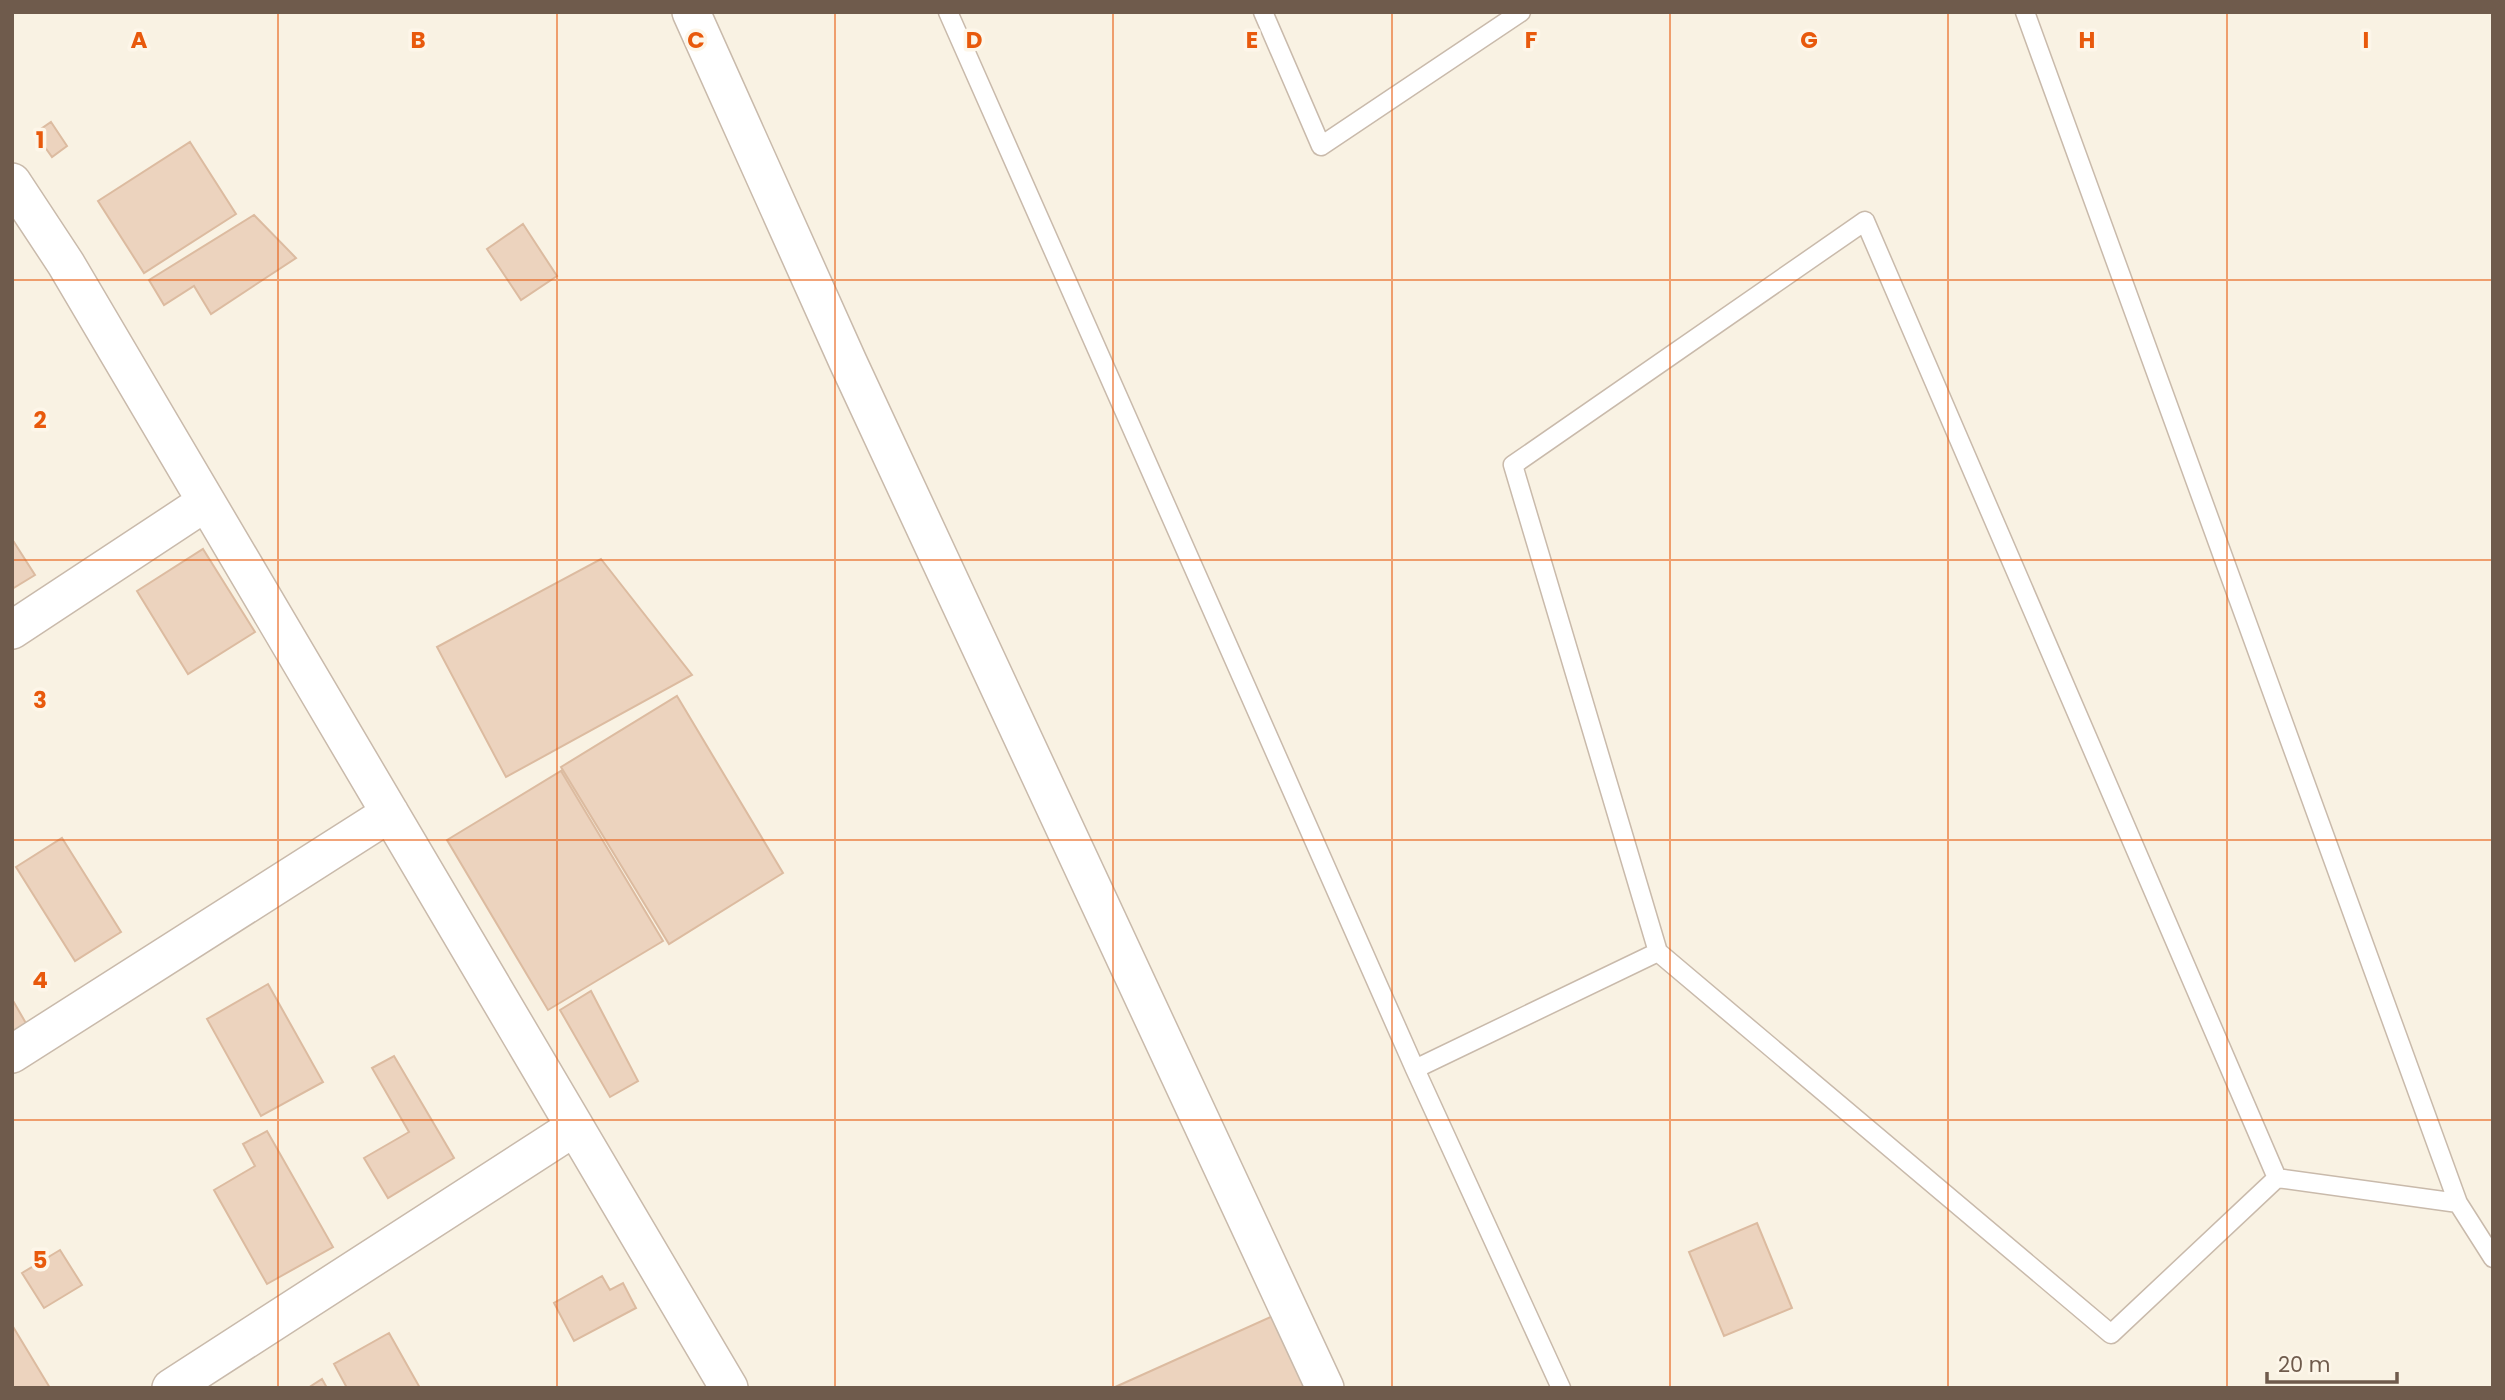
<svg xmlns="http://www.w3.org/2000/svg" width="2505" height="1400" viewBox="0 0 2505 1400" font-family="Poppins,sans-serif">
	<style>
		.building { fill: #ecd3be; stroke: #dcbba0; stroke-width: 2 }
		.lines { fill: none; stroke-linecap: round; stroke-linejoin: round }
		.lane-casing { stroke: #c9baab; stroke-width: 21 }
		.street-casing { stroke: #c9baab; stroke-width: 40 }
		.lane { stroke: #fff; stroke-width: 18 }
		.street { stroke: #fff; stroke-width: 37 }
		.grid { fill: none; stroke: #e8590c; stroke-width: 2; stroke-opacity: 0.55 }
		.grid-label { font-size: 23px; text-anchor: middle; font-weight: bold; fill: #e8590c; stroke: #fdf6e9; stroke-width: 7; stroke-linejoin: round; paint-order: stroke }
	</style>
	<rect width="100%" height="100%" fill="#f9f2e3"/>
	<path class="building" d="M51,122L67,146L52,157L35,133Z
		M190,142L236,214L144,273L98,201Z
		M254,215L296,258L211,314L194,286L164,305L149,280Z
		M523,224L557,276L521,300L487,249Z
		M12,539L35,575L12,589Z
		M203,549L255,632L188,674L137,591Z
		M601,559L692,675L506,777L437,647Z
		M677,696L783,873L669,944L561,767Z
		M561,771L663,941L548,1010L447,840Z
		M62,838L121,932L75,961L16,867Z
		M268,984L323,1082L261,1116L207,1019Z
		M591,991L638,1081L610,1097L560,1010Z
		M12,999L27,1025L12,1033Z
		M394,1056L454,1158L388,1198L364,1158L409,1132L372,1068Z
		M267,1131L333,1247L267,1284L214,1190L255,1166L243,1144Z
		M1757,1223L1792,1308L1724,1336L1689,1252Z
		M60,1250L82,1285L44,1308L22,1273Z
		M602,1276L610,1290L623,1283L636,1308L574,1341L554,1303Z
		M1273,1316L1305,1388H1113Z
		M12,1325L50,1388H12Z
		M389,1333L420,1388H347L334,1364Z
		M322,1379L327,1388H308Z"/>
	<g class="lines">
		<defs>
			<path id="lane" d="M948,12L1415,1069L1561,1388
				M1263,12L1321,146L1521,12
				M2025,12L2458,1203L2493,1258
				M1865,221L2277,1178L2111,1334L1658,952L1513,465Z
				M1415,1069L1658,952
				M2277,1178L2458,1203"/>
			<path id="street" d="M691,12L848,362L1325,1388
				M12,182L66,264L729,1388
				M12,630L206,502
				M12,1054L390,813
				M171,1388L575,1127"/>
		</defs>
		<use href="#lane" class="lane-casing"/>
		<use href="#street" class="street-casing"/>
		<use href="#lane" class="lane"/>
		<use href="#street" class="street"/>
	</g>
	<path class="grid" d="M278,12V1388M557,12V1388M835,12V1388M1113,12V1388M1392,12V1388M1670,12V1388M1948,12V1388M2227,12V1388M12,280H2493M12,560H2493M12,840H2493M12,1120H2493"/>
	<g class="grid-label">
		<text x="139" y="48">A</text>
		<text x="418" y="48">B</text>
		<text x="696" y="48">C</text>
		<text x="974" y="48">D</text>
		<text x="1252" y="48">E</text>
		<text x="1531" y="48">F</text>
		<text x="1809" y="48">G</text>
		<text x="2087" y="48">H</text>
		<text x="2366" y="48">I</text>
		<text x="40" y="148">1</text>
		<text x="40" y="428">2</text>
		<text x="40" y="708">3</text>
		<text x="40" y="988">4</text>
		<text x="40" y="1268">5</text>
	</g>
	<rect width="2505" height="1400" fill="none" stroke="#6f5b4c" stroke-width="28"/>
	<path d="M2267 1372v10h130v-10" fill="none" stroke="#6f5b4c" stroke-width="3.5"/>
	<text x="2278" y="1372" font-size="21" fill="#6f5b4c" stroke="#fdf6e9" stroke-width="5" paint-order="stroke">20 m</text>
</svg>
